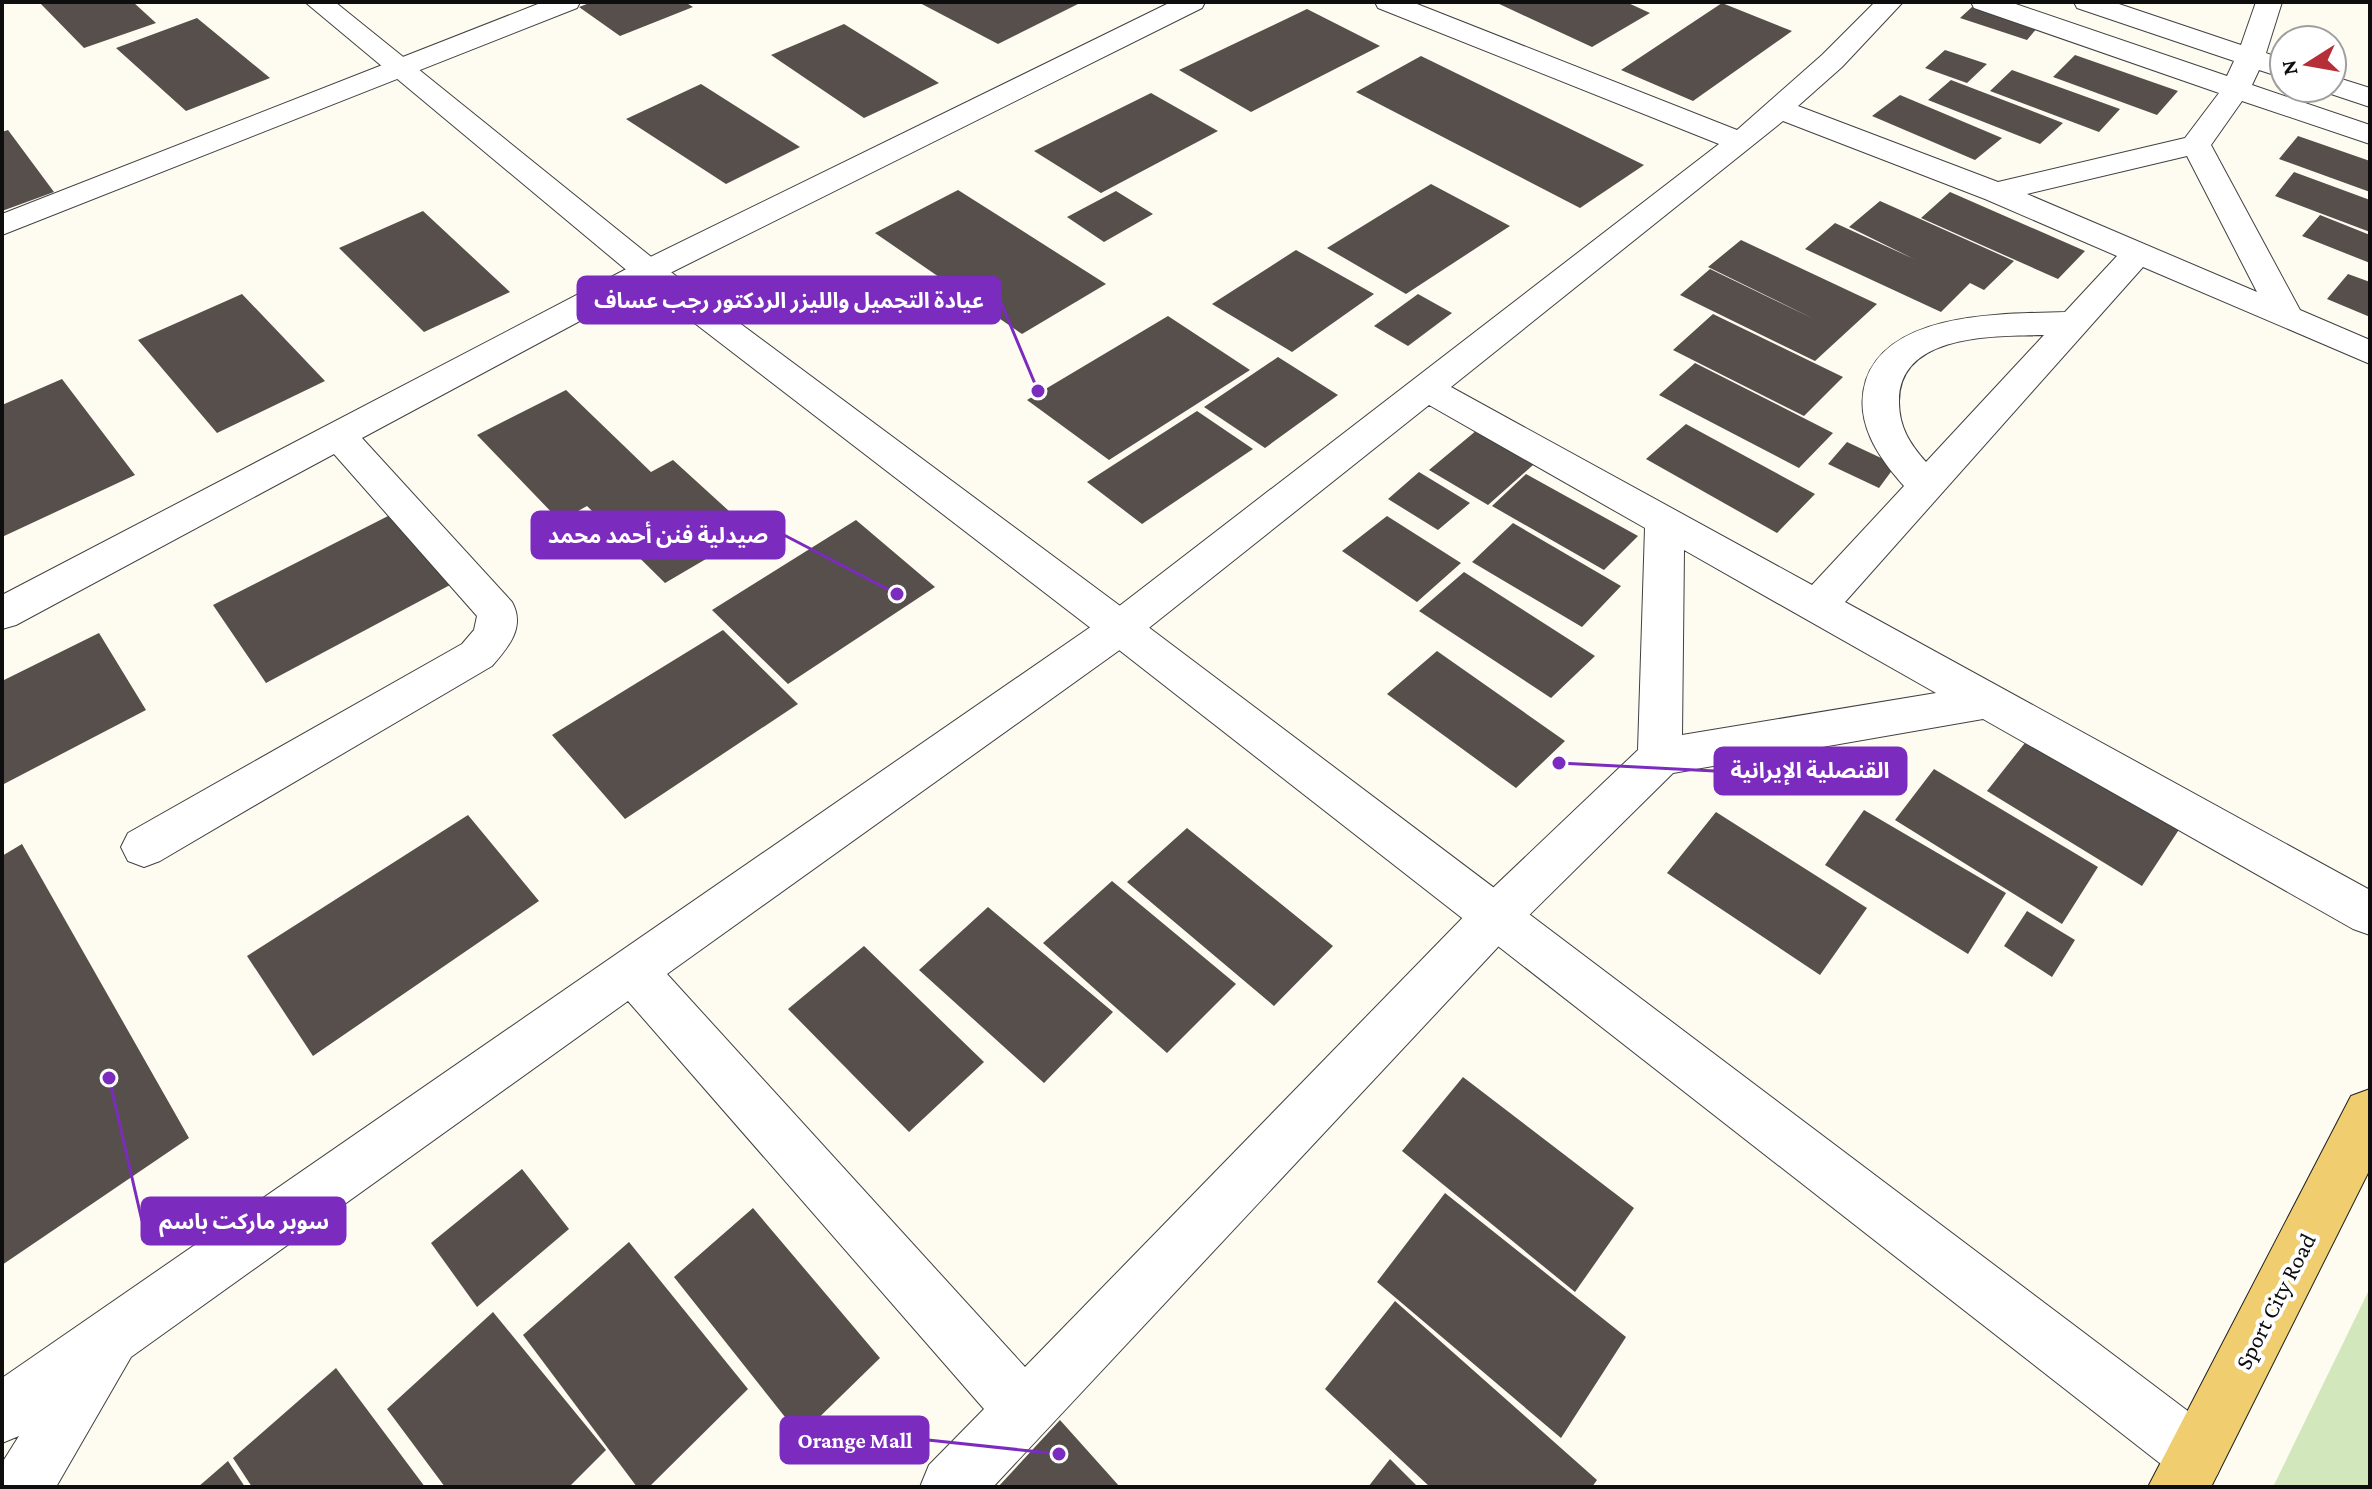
<svg xmlns="http://www.w3.org/2000/svg" width="2372" height="1489" viewBox="0 0 2372 1489" font-family="'Crimson Pro','Noto Sans Arabic',serif">
	<style>
		.green { fill: #d3e7bc }
		.building { fill: #564f4b }
		.lines { fill: none; stroke-linecap: round; stroke-linejoin: round }
		.minor-casing { stroke: #414141; stroke-width: 2 }
		.tertiary-casing { stroke: #414141; stroke-width: 2 }
		.primary-casing { stroke: #1f1f1f; stroke-width: 2 }
		.minor { fill: #fff; fill-rule: evenodd }
		.tertiary { fill: #fff; fill-rule: evenodd }
		.primary { fill: #f0cd6f; fill-rule: evenodd }
		.labels { text-anchor: middle; dominant-baseline: central; stroke-width: 8; stroke-linejoin: round; paint-order: stroke }
		.near-street-label { font-size: 24px; fill: #0e0e0e; stroke: #fff }
		.leader { fill: none; stroke: #7b2cbf; stroke-width: 3 }
		.callout-dot { fill: #7b2cbf; stroke: #fff; stroke-width: 3 }
		.callout { fill: #7b2cbf; stroke: #7b2cbf; stroke-width: 3 }
		.callout-label { font-size: 22px; text-anchor: middle; font-weight: bold; fill: #fff }
	</style>
	<rect width="100%" height="100%" fill="#fefbf0"/>
	<path class="green" d="M2370,1288V1487H2273Z"/>
	<path class="building" d="M39,2H133L156,23L84,48Z
		M592,2H685L693,7L620,36L579,7Z
		M918,2H1082L998,44Z
		M1495,2H1626L1650,13L1592,47Z
		M1722,3L1792,31L1693,101L1621,70Z
		M1972,7L2038,27L2027,40L1960,18Z
		M1307,9L1380,46L1251,112L1179,70Z
		M197,18L270,78L186,111L116,48Z
		M844,24L939,83L864,118L771,55Z
		M1945,50L1987,64L1967,83L1925,68Z
		M2075,55L2178,91L2157,115L2053,77Z
		M1421,56L1644,165L1580,208L1356,92Z
		M2012,70L2120,109L2099,132L1990,91Z
		M1951,80L2063,123L2040,144L1928,100Z
		M701,84L800,147L726,184L626,119Z
		M1151,93L1218,131L1101,193L1034,151Z
		M1900,95L2002,138L1975,160L1872,116Z
		M8,130L54,192L2,211V132Z
		M2298,136L2370,161V192L2279,159Z
		M2294,172L2370,200V232L2275,196Z
		M1431,184L1510,226L1406,294L1327,248Z
		M958,190L1106,284L1022,334L875,233Z
		M1116,191L1153,214L1104,242L1067,217Z
		M1950,192L2085,251L2058,279L1921,218Z
		M1880,201L2014,261L1984,290L1970,283L1941,312L1805,249L1835,223L1914,259L1849,227Z
		M423,211L510,292L424,332L339,248Z
		M2320,215L2370,235V263L2302,236Z
		M1741,240L1877,304L1815,361L1680,295L1710,269L1814,319L1708,267Z
		M1296,250L1374,294L1292,352L1212,304Z
		M2348,274L2370,282V317L2327,299Z
		M242,294L325,381L217,433L138,340Z
		M1418,294L1452,313L1408,346L1374,326Z
		M1713,314L1843,377L1804,416L1673,350Z
		M1168,316L1250,370L1109,460L1027,400Z
		M1278,357L1338,395L1265,448L1204,407Z
		M1695,363L1833,433L1799,468L1659,395Z
		M62,379L135,475L2,537V405Z
		M566,390L651,472L673,460L752,532L665,583L587,506L560,521L477,435Z
		M1197,411L1253,449L1142,524L1087,482Z
		M1686,424L1815,494L1777,533L1646,459Z
		M1483,425L1541,458L1488,505L1429,470Z
		M1847,442L1896,465L1879,488L1828,464Z
		M1419,472L1470,503L1438,530L1388,499Z
		M1526,474L1638,536L1604,570L1492,506Z
		M392,514L450,585L266,683L213,605Z
		M1387,516L1461,563L1417,602L1342,551Z
		M856,520L935,587L788,684L712,610Z
		M1513,523L1621,586L1582,627L1472,562Z
		M1464,572L1595,656L1551,698L1419,611Z
		M723,630L798,704L625,819L552,735Z
		M99,633L146,710L2,785V681Z
		M1437,651L1565,741L1516,788L1387,694Z
		M2028,739L2180,828L2142,886L1987,791Z
		M1934,769L2098,867L2062,924L1895,820Z
		M1864,810L2006,893L1968,954L1825,865Z
		M1716,812L1867,908L1820,975L1667,873Z
		M468,815L539,901L313,1056L247,956Z
		M1187,828L1333,946L1274,1006L1127,882Z
		M22,844L189,1138L2,1265V856Z
		M1112,881L1236,984L1167,1053L1043,943Z
		M988,907L1113,1012L1044,1083L919,970Z
		M2027,911L2075,940L2052,977L2004,946Z
		M864,946L984,1062L909,1132L788,1009Z
		M1463,1077L1634,1208L1575,1292L1402,1151Z
		M522,1169L569,1229L477,1307L431,1243Z
		M1445,1193L1626,1337L1561,1438L1377,1282Z
		M753,1208L880,1358L800,1436L674,1277Z
		M629,1242L748,1389L649,1487H637L523,1335Z
		M1395,1301L1597,1480L1592,1487H1430L1325,1389Z
		M493,1312L606,1450L569,1487H445L387,1409Z
		M336,1368L425,1487H252L233,1458Z
		M1060,1420L1120,1487H998Z
		M1390,1459L1418,1487H1368Z
		M228,1461L245,1487H198Z"/>
	<g class="lines">
		<defs>
			<path id="minor" d="M543,2H580L577,8L2,235V214Z
				M1171,2H1205L1202,8L660,278L362,438L512,602C526,627 508,648 492,666L160,861L144,867L128,861L121,847L128,833L462,644L474,630L477,616L334,454L16,625L2,629V595L636,264Z
				M1375,2H1412L1737,130L1822,55L1875,2H1903L1842,67L1798,106L1998,182L2185,138L2219,93L1974,8L1971,2H2010L2227,76L2234,61L2077,8L2074,2H2113L2241,45L2256,2H2282L2266,53L2284,60V78L2259,70L2252,85L2370,125V144L2242,101L2211,145L2300,310L2370,340V364L2143,267L1845,602L2370,890V935L2353,929L1983,719L1673,773L1512,932L993,1487H920L929,1465L984,1409L628,1001L131,1357L56,1487H2V1463L19,1436L2,1443V1378L1105,617L1719,144L1378,8ZM1783,121L1985,199L2117,256L2065,312C2004,314 1890,311 1866,380C1853,421 1878,457 1904,486L1812,585L1451,387ZM2187,156L2257,292L2027,194ZM2044,335L1926,462C1910,444 1899,427 1899,402C1898,333 1996,336 2044,335ZM1429,405L1645,528L1638,750L1478,902L1025,1367L667,974L1135,639ZM1684,550L1936,693L1682,735Z
				M2332,76L2370,88V107L2322,91L2320,88H2332Z"/>
			<path id="tertiary" d="M305,2H335L660,264L1135,617L2217,1433L2226,1454L2217,1475L2196,1484L2175,1475L1105,639L636,278Z"/>
			<path id="primary" d="M2370,1089V1169L2211,1487H2148L2351,1096Z"/>
		</defs>
		<use href="#minor" class="minor-casing"/>
		<use href="#tertiary" class="tertiary-casing"/>
		<use href="#primary" class="primary-casing"/>
		<use href="#minor" class="minor"/>
		<use href="#tertiary" class="tertiary"/>
		<use href="#primary" class="primary"/>
	</g>
	<g class="labels">
		<g class="near-street-label">
			<text transform="translate(2275 1301) rotate(-63)">Sport City Road</text>
		</g>
	</g>
	<path class="leader" d="M1038 391L1000 300M897 594L784 535M1559 763L1715 771M109 1078L142 1221M1059 1454L928 1440"/>
	<g class="callout-dot">
		<circle cx="1038" cy="391" r="8"/>
		<circle cx="897" cy="594" r="8"/>
		<circle cx="1559" cy="763" r="8"/>
		<circle cx="109" cy="1078" r="8"/>
		<circle cx="1059" cy="1454" r="8"/>
	</g>
	<g class="callout">
		<rect x="578" y="277" width="422" height="46" rx="8"/>
		<rect x="532" y="512" width="252" height="46" rx="8"/>
		<rect x="1715" y="748" width="191" height="46" rx="8"/>
		<rect x="142" y="1198" width="203" height="46" rx="8"/>
		<rect x="781" y="1417" width="147" height="46" rx="8"/>
	</g>
	<g class="callout-label">
		<text x="789" y="308">عيادة التجميل والليزر الردكتور رجب عساف</text>
		<text x="658" y="543">صيدلية فنن أحمد محمد</text>
		<text x="1810" y="778">القنصلية الإيرانية</text>
		<text x="244" y="1229">سوبر ماركت باسم</text>
		<text x="855" y="1448">Orange Mall</text>
	</g>
	<rect width="2372" height="1489" fill="none" stroke="#0e0e0e" stroke-width="8"/>
	<g transform="translate(2308 64) rotate(259)"><circle r="38" fill="#ffffff" stroke="#9f9f9f" stroke-width="2"/>
	<path d="M0-6L14 30L0 20L-14 30Z" fill="#b62e38"/>
	<text y="-12" font-size="22" font-weight="bold" text-anchor="middle" fill="#0e0e0e">N</text>
	</g>
</svg>
